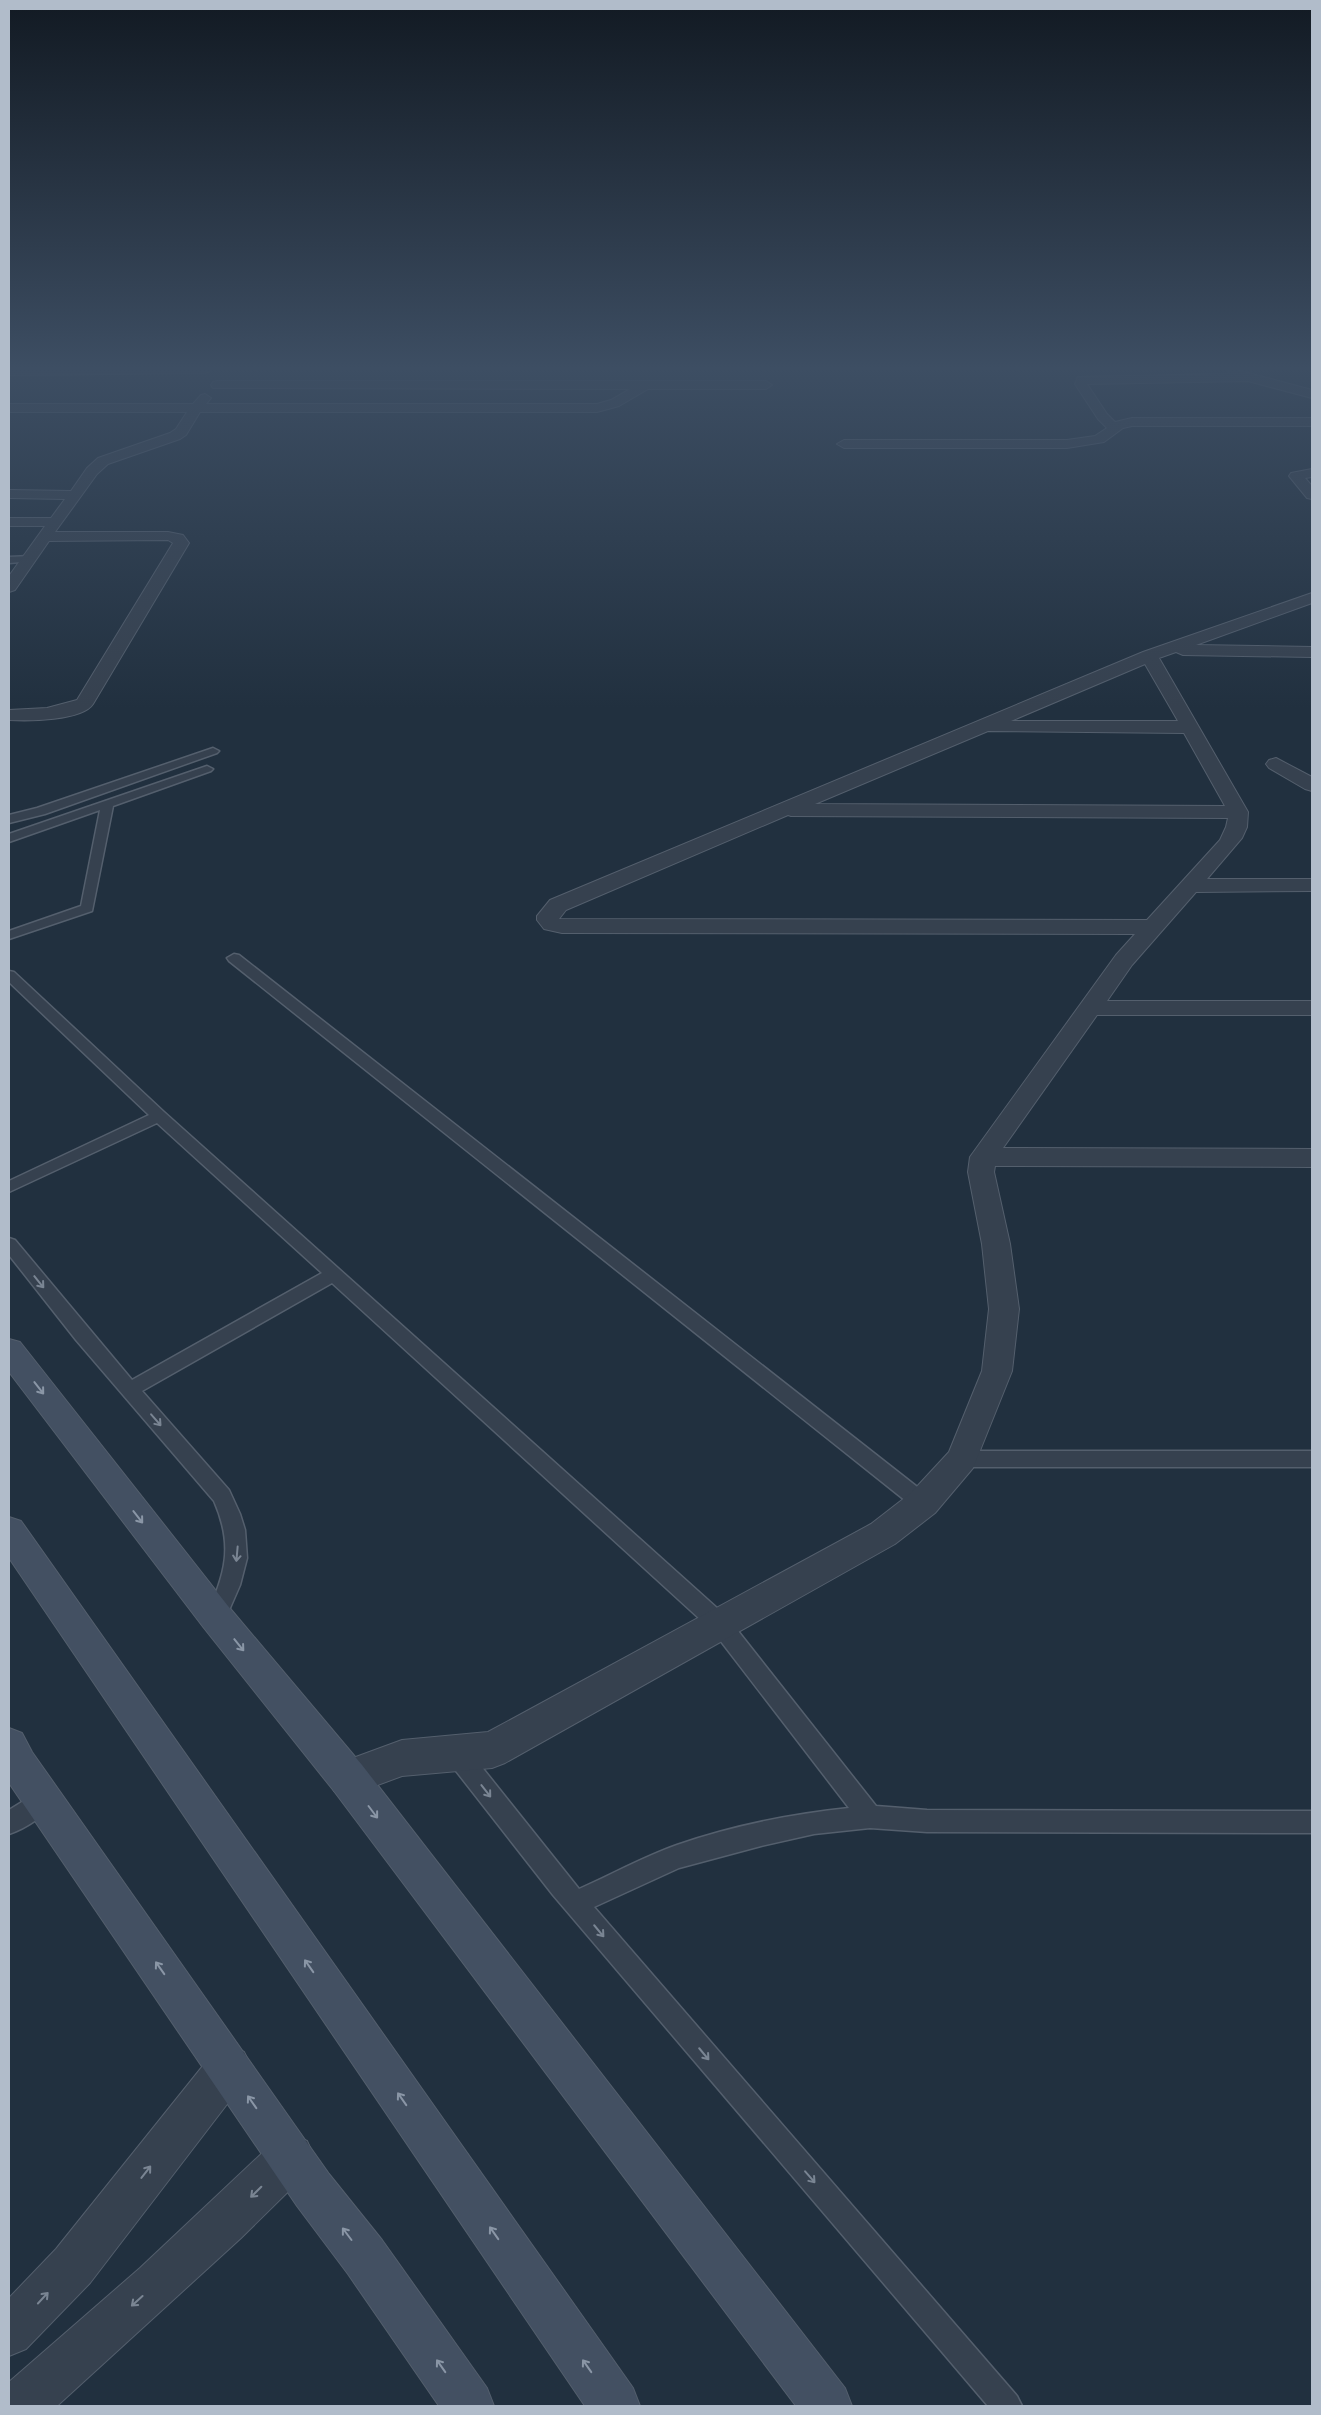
<svg xmlns="http://www.w3.org/2000/svg" width="1321" height="2415" viewBox="0 0 1321 2415" font-family="Manrope,sans-serif">
	<style>
		.lines { fill: none; stroke-linecap: round; stroke-linejoin: round }
		.lane-casing { stroke: #545f6d; stroke-width: 3 }
		.street-casing { stroke: #545f6d; stroke-width: 2 }
		.secondary-casing { stroke: #545f6d; stroke-width: 2 }
		.lane { fill: #36414f; fill-rule: evenodd }
		.street { fill: #36414f; fill-rule: evenodd }
		.secondary { fill: #435062; fill-rule: evenodd }
		.oneway { stroke: #7a8593 }
		.oneway2 { stroke: #8a96a6 }
	</style>
	<rect width="100%" height="100%" fill="#21303f"/>
	<g class="lines">
		<defs>
			<path id="lane" d="M31,556L34,557V561L9,563V557Z
				M213,748L219,751L217,753L45,814L9,823V815L37,808Z
				M207,766L213,769L211,771L113,806L92,911L9,939V931L81,906L100,810L9,842V834Z
				M234,954L239,955L930,1497L933,1503L930,1509L923,1511L916,1509L229,961L227,958Z
				M9,971L14,972L164,1112L727,1617L876,1806L927,1810L1312,1811V1833L927,1832L870,1828L814,1834L761,1846L679,1868L594,1907L1017,2396L1022,2406H988L553,1895L449,1762L446,1754L449,1746L457,1743L465,1746L579,1889C611,1875 643,1857 677,1845C732,1826 791,1814 849,1808L713,1631L332,1283L142,1391L229,1490L240,1514L245,1530L247,1558L240,1585L223,1624L216,1626L209,1624L206,1617C225,1573 234,1547 214,1501L76,1340L9,1255V1238L15,1240L132,1380L322,1273L157,1123L9,1192V1181L149,1115L9,982Z
				M962,1451H1312V1467H962L955,1464L952,1459L955,1454Z
				M43,1789L51,1792L54,1800C48,1815 24,1829 9,1834V1810Z"/>
			<path id="street" d="M9,369H212L206,373L9,375Z
				M1233,369L1312,390V398L1248,381L1087,384L1107,414L1115,422L1132,418H1312V426H1132L1123,428L1104,442L1067,448H844L837,444L844,440H1067L1095,436L1107,428L1098,419L1075,384L1078,377L1228,374L1229,370Z
				M217,381H766L772,385L766,389H648L619,406L597,412H200L186,435L180,439L108,464L97,474L55,532H168L183,535L189,543L93,704C82,721 28,721 9,720V710L47,708L77,700L173,543L168,540L49,541L15,590L9,592V576L45,526H9V518H51L65,499L9,498V490L71,491L87,468L98,458L170,433L176,429L187,412H9V404H193L201,395L205,394L211,398L206,404H597L611,400L630,389L213,388L211,385L213,382Z
				M1312,469V477L1305,478L1312,486V499L1307,498L1289,476L1291,473Z
				M1312,593V603L1196,645L1312,647V657L1183,655L1176,652L1159,658L1248,812L1247,827L1242,838L1207,879H1312V891L1196,892L1132,965L1107,1001H1312V1015H1097L1003,1148L1312,1149V1167L995,1166L994,1172L1010,1244L1019,1309L1012,1371L973,1468L935,1513L895,1544L505,1763L492,1768L402,1776L348,1796L334,1791L329,1778L334,1765L402,1740L488,1732L871,1524L911,1493L949,1452L982,1371L989,1309L982,1244L968,1172L970,1157L1116,955L1135,934L562,933L544,929L537,920V916L550,900L1143,652ZM1145,664L1178,721H1011ZM988,731L1184,733L1225,806L815,804ZM788,815L791,816L1228,818L1226,827L1220,840L1147,920L559,919L566,910Z
				M1276,758L1312,777V791L1305,789L1269,768L1266,764L1269,760Z
				M229,2045L244,2052L251,2067L244,2082L90,2283L26,2349L9,2356V2298L56,2249L214,2052Z
				M291,2134L307,2141L314,2157L307,2173L241,2238L57,2406H9V2382L140,2268L275,2141Z"/>
			<path id="secondary" d="M9,1339L20,1342L228,1606L362,1765L845,2388L852,2406H796L334,1791L204,1628L9,1372Z
				M9,1517L21,1521L633,2388L640,2406H585L9,1558Z
				M9,1728L22,1733L32,1752L329,2174L382,2240L487,2388L494,2406H439L348,2274L297,2206L9,1783Z"/>
		</defs>
		<use href="#lane" class="lane-casing"/>
		<use href="#street" class="street-casing"/>
		<use href="#secondary" class="secondary-casing"/>
		<use href="#lane" class="lane"/>
		<use href="#street" class="street"/>
		<use href="#secondary" class="secondary"/>
	</g>
	<defs><path id="oneway-shaft" d="M-6 0H5M1.5-3L5.5 0L1.5 3" fill="none" stroke-width="1.6" stroke-linecap="round" stroke-linejoin="round" transform="scale(1.25)"/></defs>
	<g class="oneway">
		<use href="#oneway-shaft" transform="translate(39 1282) rotate(51)"/>
		<use href="#oneway-shaft" transform="translate(156 1420) rotate(49)"/>
		<use href="#oneway-shaft" transform="translate(237 1554) rotate(95)"/>
		<use href="#oneway-shaft" transform="translate(486 1791) rotate(52)"/>
		<use href="#oneway-shaft" transform="translate(599 1931) rotate(50)"/>
		<use href="#oneway-shaft" transform="translate(704 2054) rotate(50)"/>
		<use href="#oneway-shaft" transform="translate(146 2172) rotate(-52)"/>
		<use href="#oneway-shaft" transform="translate(810 2177) rotate(49)"/>
		<use href="#oneway-shaft" transform="translate(256 2192) rotate(135)"/>
		<use href="#oneway-shaft" transform="translate(43 2298) rotate(-47)"/>
		<use href="#oneway-shaft" transform="translate(137 2301) rotate(138)"/>
	</g>
	<g class="oneway2">
		<use href="#oneway-shaft" transform="translate(39 1388) rotate(52)"/>
		<use href="#oneway-shaft" transform="translate(138 1517) rotate(52)"/>
		<use href="#oneway-shaft" transform="translate(239 1645) rotate(51)"/>
		<use href="#oneway-shaft" transform="translate(373 1812) rotate(53)"/>
		<use href="#oneway-shaft" transform="translate(309 1966) rotate(-125)"/>
		<use href="#oneway-shaft" transform="translate(160 1968) rotate(-125)"/>
		<use href="#oneway-shaft" transform="translate(402 2099) rotate(-125)"/>
		<use href="#oneway-shaft" transform="translate(252 2102) rotate(-125)"/>
		<use href="#oneway-shaft" transform="translate(494 2233) rotate(-125)"/>
		<use href="#oneway-shaft" transform="translate(347 2234) rotate(-127)"/>
		<use href="#oneway-shaft" transform="translate(441 2366) rotate(-125)"/>
		<use href="#oneway-shaft" transform="translate(587 2366) rotate(-125)"/>
	</g>
	<linearGradient id="sky" x2="0" y2="1"><stop stop-color="#121a23"/><stop offset="0.52" stop-color="#3d4e63"/><stop offset="1" stop-color="#3d4e63" stop-opacity="0"/></linearGradient>
	<rect width="1321" height="708" fill="url(#sky)"/>
	<rect width="1321" height="2415" fill="none" stroke="#b1bcca" stroke-width="20"/>
</svg>
